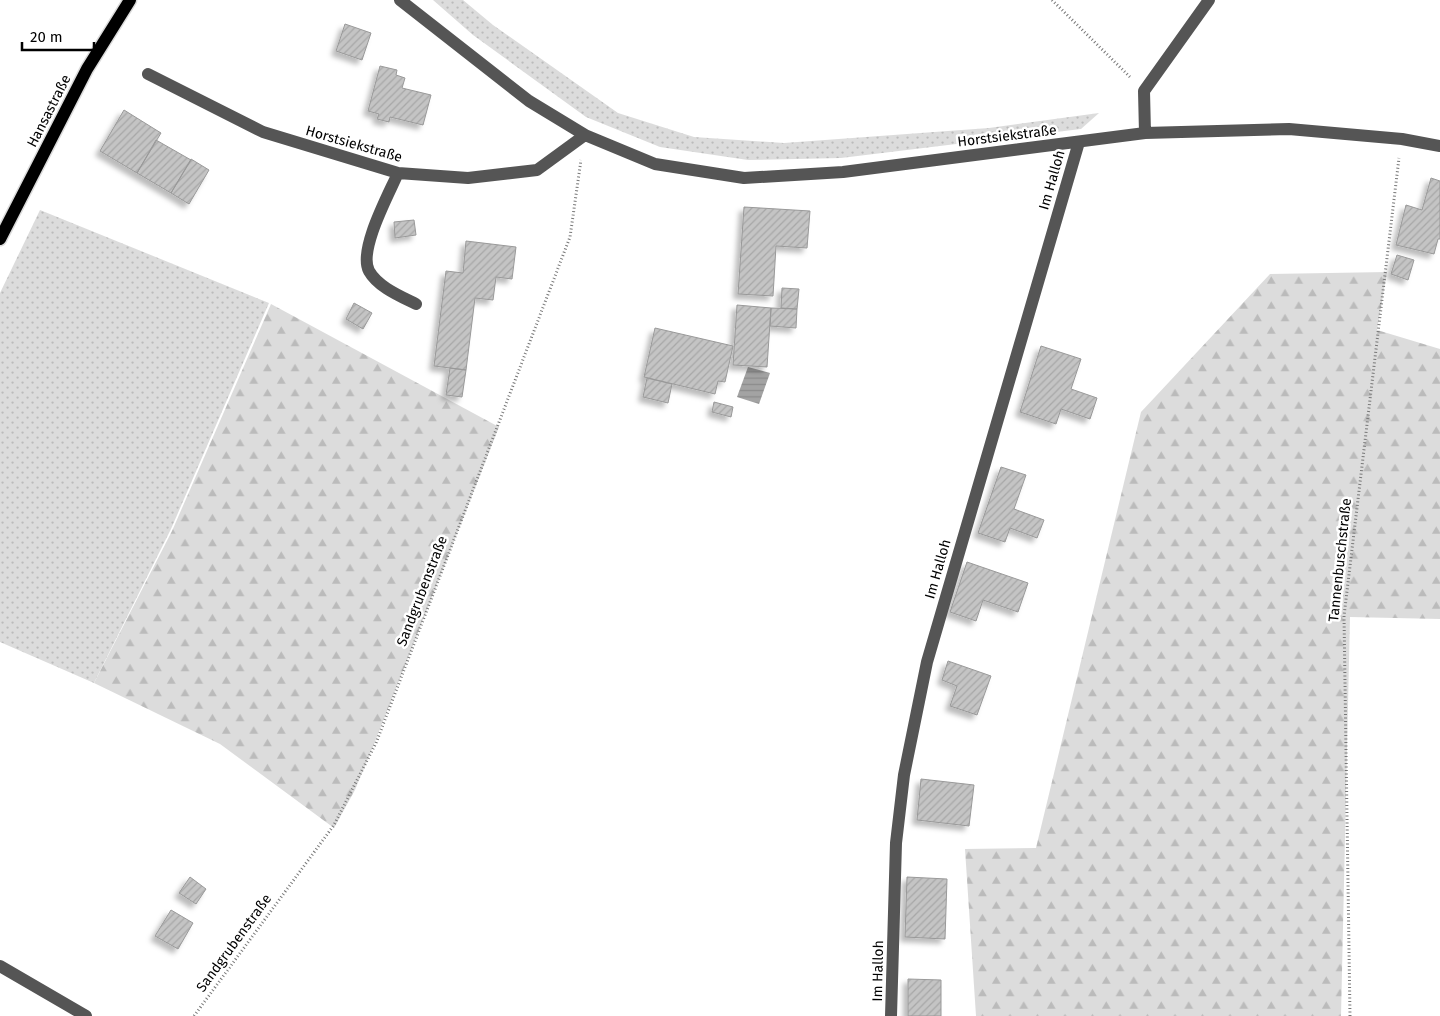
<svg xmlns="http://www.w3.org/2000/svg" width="1440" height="1016" viewBox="0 0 1440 1016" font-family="'Fira Sans',sans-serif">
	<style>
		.grass { fill: url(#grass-dots) }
		.forest { fill: url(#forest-firs) }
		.water { fill: url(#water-rules) }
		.building { fill: url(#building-hatch); stroke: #999; filter: url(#shadow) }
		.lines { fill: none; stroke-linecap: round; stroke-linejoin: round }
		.major-casing { stroke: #dbdbdb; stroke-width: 15 }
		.path { stroke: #777; stroke-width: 3; stroke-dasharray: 1 2.5; stroke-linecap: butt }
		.minor { stroke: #555; stroke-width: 12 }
		.major { stroke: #000; stroke-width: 12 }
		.labels { text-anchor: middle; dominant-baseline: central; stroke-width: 5; stroke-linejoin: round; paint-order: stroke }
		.street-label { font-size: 14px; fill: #000; stroke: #fff }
	</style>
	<defs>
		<pattern id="grass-dots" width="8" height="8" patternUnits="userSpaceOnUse" patternTransform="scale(1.25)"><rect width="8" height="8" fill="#dcdcdc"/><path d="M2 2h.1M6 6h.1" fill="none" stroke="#bbb" stroke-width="1.8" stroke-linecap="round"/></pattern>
		<pattern id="forest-firs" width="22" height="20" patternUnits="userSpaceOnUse" patternTransform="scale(1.25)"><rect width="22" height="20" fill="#dcdcdc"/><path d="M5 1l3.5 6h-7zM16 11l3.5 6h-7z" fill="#bbb"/></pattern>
		<pattern id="water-rules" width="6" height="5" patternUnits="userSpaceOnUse" patternTransform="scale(1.25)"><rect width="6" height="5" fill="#a3a3a3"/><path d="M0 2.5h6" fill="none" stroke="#8b8b8b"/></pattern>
		<pattern id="building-hatch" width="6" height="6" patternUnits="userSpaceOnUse" patternTransform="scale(1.25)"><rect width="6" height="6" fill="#c4c4c4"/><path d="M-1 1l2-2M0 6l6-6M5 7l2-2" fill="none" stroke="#a7a7a7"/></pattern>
		<filter id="shadow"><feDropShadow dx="-4.5" dy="4.5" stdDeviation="2.5" flood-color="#0004"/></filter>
	</defs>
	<rect width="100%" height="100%" fill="#fff"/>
	<path class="grass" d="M433,0H463L493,25L618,113L694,137L784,143L989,128L1099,113L1081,129L841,158L748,160L660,147L586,117L473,35Z
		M40,210L269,303L171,529L94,683L0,642V293Z"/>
	<path class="forest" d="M1387,272L1377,330L1440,349V619L1350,617L1341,1016H976L965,849L1036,848L1141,412L1270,274Z
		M271,304L499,427L374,744L355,790L334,828L220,744L94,683L172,531Z"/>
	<path class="water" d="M748,367L770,373L759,404L737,397Z"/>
	<path class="building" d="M345,24L371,33L362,60L336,51Z
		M380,66L397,70L396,75L405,78L402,88L431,95L423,125L390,117L389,122L377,119L379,114L368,111Z
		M124,110L161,133L137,173L100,151Z
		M156,140L191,160L171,193L137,173Z
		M191,159L209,170L189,204L171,193Z
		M1431,178L1440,181V239H1438L1434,254L1396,245L1406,205L1422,210Z
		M744,207L810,211L807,248L776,246L773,296L738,294Z
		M414,220L416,235L395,238L394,222Z
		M466,241L516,247L512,279L496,277L493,300L475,298L466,370L434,366L446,271L463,273Z
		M1397,255L1414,260L1408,280L1391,274Z
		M782,288L799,289L797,309L781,308Z
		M354,303L372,313L363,329L346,319Z
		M737,305L771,308L767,367L733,365Z
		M771,308L797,309L796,328L770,326Z
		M655,328L733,346L725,382L718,381L715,394L644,377Z
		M1041,346L1081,359L1071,389L1097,398L1090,419L1061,409L1056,424L1020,412Z
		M450,368L466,370L462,397L446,395Z
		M647,378L672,384L668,403L643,397Z
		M714,402L733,407L731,417L712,412Z
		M1001,467L1026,475L1014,509L1044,520L1037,538L1010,528L1005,542L978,533Z
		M967,562L1028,583L1018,612L983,600L976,621L950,612Z
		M948,661L991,676L977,715L950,706L957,686L942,680Z
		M921,779L974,785L969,826L917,820Z
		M190,877L206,889L196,904L179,893Z
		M907,877L947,879L945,939L905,937Z
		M171,910L193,923L178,949L155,936Z
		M908,979L941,980V1016H908Z"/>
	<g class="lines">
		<defs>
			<path id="major" d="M0,239L87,69L130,0"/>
		</defs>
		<use href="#major" class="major-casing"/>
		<path class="path" d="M1052,0L1131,78
			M194,1016L334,825L376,743L570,237L581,160
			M1350,1016L1344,616L1399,158"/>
		<path class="minor" d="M400,0L529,101L585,135L655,164L744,178L843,172L1145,133L1289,129L1402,139L1440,146
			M148,74L263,132L398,173L468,178L537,170L585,135
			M1145,133L1144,91L1209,0
			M398,173C389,194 358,250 369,271C378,287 400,296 416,304
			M0,966L86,1016
			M891,1016L896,843L904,775L927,662L1079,142"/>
		<use href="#major" class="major"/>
	</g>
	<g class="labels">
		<g class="street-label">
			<text transform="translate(49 111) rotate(-63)">Hansastraße</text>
			<text transform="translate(1007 136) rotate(-7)">Horstsiekstraße</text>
			<text transform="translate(354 144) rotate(16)">Horstsiekstraße</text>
			<text transform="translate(1052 180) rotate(-74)">Im Halloh</text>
			<text transform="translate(1340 560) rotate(-84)">Tannenbuschstraße</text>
			<text transform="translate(938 569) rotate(-74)">Im Halloh</text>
			<text transform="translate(422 591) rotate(-69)">Sandgrubenstraße</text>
			<text transform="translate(234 943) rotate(-54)">Sandgrubenstraße</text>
			<text transform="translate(878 971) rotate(-89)">Im Halloh</text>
		</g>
	</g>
	<path d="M22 42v8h72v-8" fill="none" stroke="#000000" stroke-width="2.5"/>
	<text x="30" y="42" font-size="15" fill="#000000" stroke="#ffffff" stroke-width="4" paint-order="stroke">20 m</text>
</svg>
